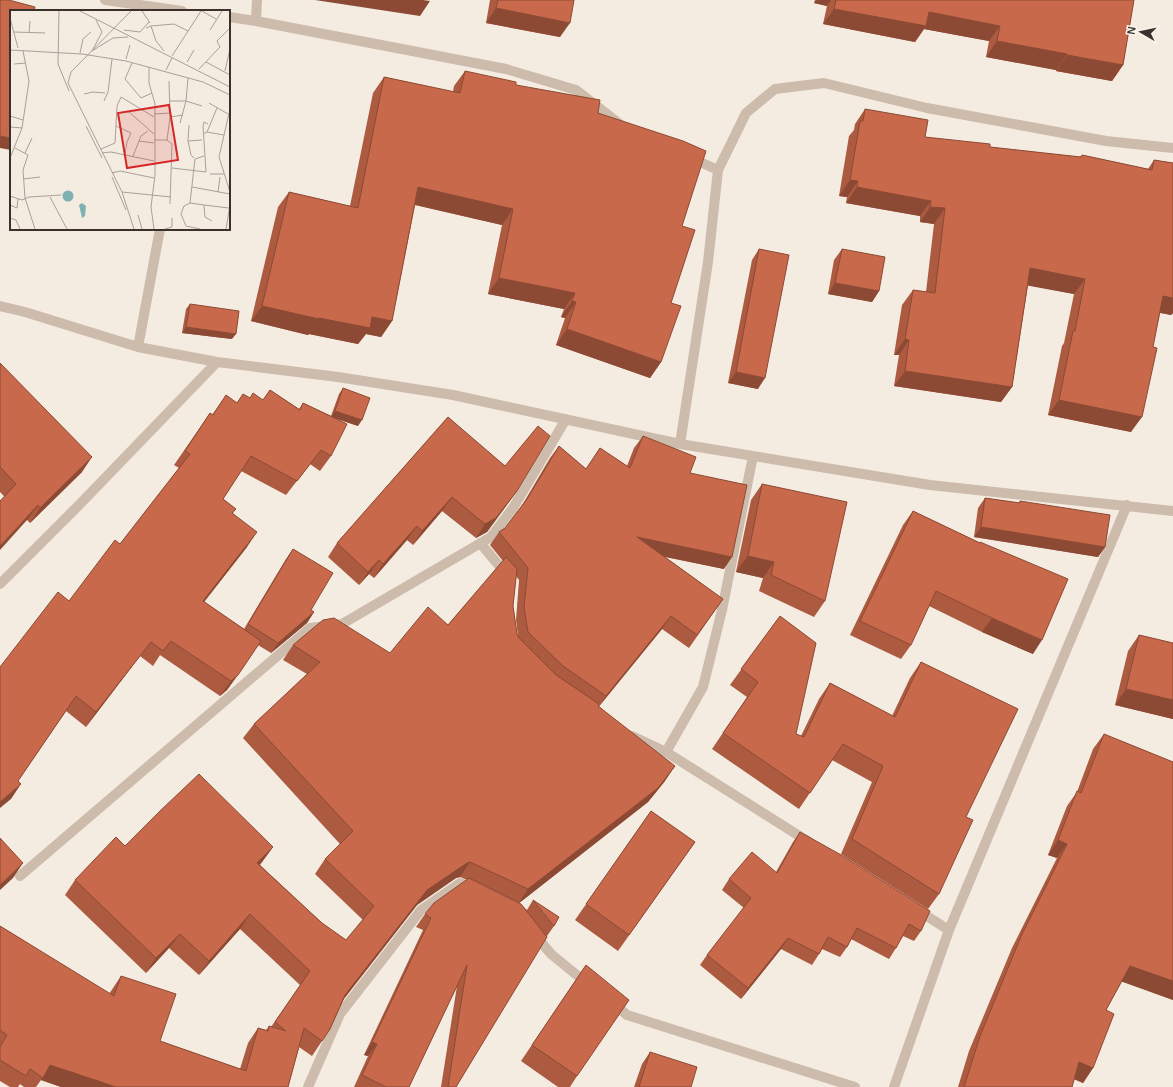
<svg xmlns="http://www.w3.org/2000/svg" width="1173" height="1087" viewBox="0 0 1173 1087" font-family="Helvetica,sans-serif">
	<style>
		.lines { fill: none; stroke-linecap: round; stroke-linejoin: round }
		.minor { stroke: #cdbbac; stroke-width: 10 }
		.wall { fill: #ac5a40; fill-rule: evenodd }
		.shaded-wall { fill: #8c4a34 }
		.building { fill: #c8694b; stroke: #8c4a34 }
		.inset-road { fill: none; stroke: #aaa098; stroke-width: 1 }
		.view { fill: #d62828; fill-opacity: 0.15; stroke: #d62828; stroke-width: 2 }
		.inset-edge { fill: none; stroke: #3b302b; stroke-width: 2 }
	</style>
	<rect width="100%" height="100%" fill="#f4ebe1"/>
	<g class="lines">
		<path class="minor" d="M105,0L182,11
			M229,17L256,21L506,69L576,90L621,125
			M256,21L257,0
			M691,158L718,170
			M0,306L25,312L138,347L217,362L338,377L453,395L680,444L930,485L1173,511
			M138,347L160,229
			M680,444L708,262L718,170L746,113L775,89L824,83L927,108L1106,141L1173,148
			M480,543L508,576
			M0,584L81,503L217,362
			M632,736L666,752L809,842
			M666,752L703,687L722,610L753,456
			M20,876L310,628L342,624L491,537L513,508L566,419
			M917,910L949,930
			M535,935L551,954L589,985
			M611,1002L627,1015L855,1087
			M308,1087L340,1014L421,910L460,883L472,889
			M894,1087L949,930L1127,505"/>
	</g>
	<path class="wall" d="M490,0H574L560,37L486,23Z
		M815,0H1134L1123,65L1112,81L1056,71V70L986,57L989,41L924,29L915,42L823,24L827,6L814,3Z
		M465,71L516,85L598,113L682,226L671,303L661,362L650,378L556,345L565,318L561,317L564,309L488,294L502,225L415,205L392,321L381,337L366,334L358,344L309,334L308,335L251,321L278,207L289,192L350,206L373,93L384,77L453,92L454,86Z
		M865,109L925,137L990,147L1080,157L1082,155L1148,169L1154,160L1173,163V313L1171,315L1160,313L1131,432L1048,415L1062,346L1064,343L1074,294L1028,285L1012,387L1001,402L894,386L899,355H894L902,305L913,290L926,292L934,224L920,222V216L846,203L847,197L839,196L849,136L854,130L855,124Z
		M759,249L758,389L728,383L752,260Z
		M842,249L879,291L872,302L828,294L834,260Z
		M190,304L232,339L182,333L186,309Z
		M0,363L82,472L30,523L0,492Z
		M343,388L358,426L332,417L331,456L320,471L310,464L286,495L241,471L223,499L236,509L233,513L247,547L204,602L244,629L286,559L293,549L311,610L314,612L307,623L271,653L258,645L227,690L220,696L160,655L153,666L140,656L86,727L66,711L18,781L11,799L69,601L120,544L179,468L174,465L210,413L212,415L226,395L237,403L243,394L250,398L263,400L270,390L299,409L303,403L331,416L339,394Z
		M448,417L517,491L487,532L476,538L442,511L413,545L407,540L374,578L369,574L359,585L328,557L337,543Z
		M643,436L690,473L724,569L665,557L723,599L689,648L662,629L599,706L665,781L648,802L519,903L527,910L533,900L554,926L547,936L456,1087H441L457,986L409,1087H354L368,1056L364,1055L423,930L416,927L425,914L467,880L460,877L456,878L417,905L344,999L330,1029L312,1056L299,1047L288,1087H61L41,1080L36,1087H24L20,1084L18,1087H10L0,1081V926L109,994L121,976L160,1041L240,1069L248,1043L258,1028L266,1030L269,1026L271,1027L300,985L240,929L199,975L169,948L146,973L65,895L75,880L125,846L273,847L262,862L260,865L322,923L346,940L363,920L315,874L325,859L340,844L243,738L254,724L307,674L283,660L293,645L390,653L448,625L503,561L490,545L499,532L505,528L521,507L550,458L559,446L586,469L600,448L627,466L634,448ZM516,576L519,580L516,620L518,636L517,634L513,606Z
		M762,484L825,601L814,617L759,591L763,578L736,572L751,500Z
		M985,498L1019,503L1020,501L1105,547L1098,557L974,537L978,508Z
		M913,511L980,543V542L1033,654L982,632L929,606L911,645L901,659L850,635L903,525Z
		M780,616L796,734L801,736L819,699L830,683L892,716L910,678L921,662L966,817L939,894L928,909L841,854L872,782L832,760L799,809L712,749L747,697L730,685Z
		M1139,635L1173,643V719L1115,705L1128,651Z
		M1104,734L1173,762V1000L1122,981L1106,1010L1093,1068L1083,1083L1074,1079L1072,1087H958L969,1051L1012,948L1057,858L1048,855L1067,806L1077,792L1093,749Z
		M651,811L695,842L618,951L575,920Z
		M800,832L921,931L914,941L903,936L896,948L889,959L851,939L847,947L840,957L822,949L819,954L812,965L781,949L741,999L700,965L707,955L744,908L722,890L729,879L776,872L793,842Z
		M586,965L577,1076L570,1087H558L521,1061Z
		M650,1052L691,1087H634L642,1064Z"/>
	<path class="shaded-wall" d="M315,0H423L430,1L420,16Z
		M817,0H831L827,6L814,3Z
		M496,8L570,23L560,37L486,23Z
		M834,9L929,12L1000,26L989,41L924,29L915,42L823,24Z
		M997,41L1067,54L1056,70L986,57Z
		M1067,55L1123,65L1112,81L1056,71Z
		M0,136L11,138V150L0,148Z
		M850,180L858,181L847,197L839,196Z
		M418,187L513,209L502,225L407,203Z
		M857,187L931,201L920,216L846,203Z
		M930,207L945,208L934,224L920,222Z
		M1030,268L1085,279L1074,294L1019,284Z
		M499,278L575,293L564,309L488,294Z
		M835,283L879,291L872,302L828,294Z
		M1163,296L1173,298V313L1171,315L1152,311Z
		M572,301L576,302L565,318L561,317Z
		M262,306L319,318L372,317L392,321L381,337L366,334L358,344L309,334L308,335L251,321Z
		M186,327L236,334L232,339L182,333Z
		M567,329L661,362L650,378L556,345Z
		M905,339L909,340L899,355H894Z
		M905,371L1012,387L1001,402L894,386Z
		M736,372L765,378L758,389L728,383Z
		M1059,400L1142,417L1131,432L1048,415Z
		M335,411L362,420L358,426L331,417Z
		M92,457L82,472L30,523L40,508Z
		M517,491L487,532L476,538L485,524Z
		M452,497L442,511L413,545L422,531Z
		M38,505L27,520L0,550V546Z
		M417,526L407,540L374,578L383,564Z
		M981,527L1105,547L1098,557L974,537Z
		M257,532L247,547L193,616L203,601Z
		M637,537L732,557L724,569L628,549Z
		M748,556L774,562L763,578L736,572Z
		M379,560L369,574L359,585L368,572Z
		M314,612L307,623L271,653L278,643Z
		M671,616L662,629L597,709L606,696Z
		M992,618L1042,640L1033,654L982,632Z
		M151,642L140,656L86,727L96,712Z
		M238,675L227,690L220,696L231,681Z
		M1126,689L1173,700V719L1115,705Z
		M675,766L665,781L648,802L518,904L528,889Z
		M21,784L11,799L0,808V802Z
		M1058,840L1067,844L1057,858L1048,855Z
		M273,847L262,862L247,877L257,863Z
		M470,862L460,877L456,878L417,905L335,1010L345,995L427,890L467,863Z
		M23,863L13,878L0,890V885Z
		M250,914L240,929L199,975L209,961Z
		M180,934L169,948L146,973L156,958Z
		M788,938L781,949L741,999L748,988Z
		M1130,966L1173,981V1000L1120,981Z
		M372,1042L377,1044L368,1056L364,1055Z
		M1079,1062L1093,1068L1083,1083L1069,1077Z
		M50,1065L116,1087H61L41,1080Z"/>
	<path class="building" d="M0,0H9L35,7L34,11H11V138L0,136Z
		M498,0H574L570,23L496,8Z
		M836,0H1134L1123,65L1067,55V54L997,41L1000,26L929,12L926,26L834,9Z
		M465,71L516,82V85L600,100L598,113L683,141L706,151L682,226L695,230L671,303L681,306L661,362L567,329L576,302L572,301L575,293L499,278L513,209L418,187L392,321L372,317L370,328L319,318V319L262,306L289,192L358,208L384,77L460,93Z
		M865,109L928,120L925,137L990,144V147L1081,157L1082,155L1152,170L1154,160L1173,163V298L1163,296L1153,347L1157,348L1142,417L1059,400L1073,331H1075L1085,279L1030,268L1012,387L905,371L909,340L905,339L913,290L935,293L945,208L930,207L931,201L857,187L858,181L850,180L860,121H863Z
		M759,249L789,255L765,378L736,372Z
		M842,249L885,257L879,291L835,283Z
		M190,304L239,311L236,334L186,327Z
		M0,363L92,457L40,508L38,505L0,546V501L16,484L0,467Z
		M343,388L370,398L362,420L335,411Z
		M270,390L300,410L303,403L347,424L331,456L321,450L297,481L251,456L223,499L236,509L232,513L257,532L203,601L261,641L238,675L231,681L171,641L163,651L151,642L96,712L76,696L18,781L21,784L0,802V667L58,592L69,601L115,540L120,544L190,454L185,451L210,413L213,415L226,395L237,403L243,394L250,398L253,393L263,400Z
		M448,417L505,466L538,426L550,436L517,491L496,518L485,524L452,497L422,531L417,526L383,564L379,560L368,572L337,543Z
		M643,436L696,457L690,473L747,485L732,557L637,537L723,599L697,635L671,616L606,696L563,666L528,632L524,607L528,568L499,532L505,528L527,499L559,446L586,469L600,448L630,468Z
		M762,484L847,502L825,601L771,575L774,562L748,556Z
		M985,498L1020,503V501L1110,515L1105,547L981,527Z
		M913,511L980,543V542L1068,579L1042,640L992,618L936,591L911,645L860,621Z
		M293,549L333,573L311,610L314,612L278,643L248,624Z
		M506,557L517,569L513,606L517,634L519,638L556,675L599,704L598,706L675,766L658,788L528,889L470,862L467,863L427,890L345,995L330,1029L322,1041L304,1028L288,1087H116L50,1065L43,1078L30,1069L26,1076L0,1060V1047L7,1035L0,1030V926L114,996L121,976L176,994L160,1041L246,1071L258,1028L268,1031L269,1026L286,1031L275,1022L310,971L250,914L209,961L180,934L156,958L75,880L116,837L125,846L160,811L199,774L273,847L257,863L322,923L346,940L374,906L325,859L353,831L254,724L320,662L293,645L323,620L334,618L390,653L428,607L448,625Z
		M780,616L816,643L796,734L804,737L830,683L895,717L921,662L1018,709L966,817L973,820L939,894L852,839L883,766L843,744L810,793L723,733L758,682L741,669Z
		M1139,635L1173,643V700L1126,689Z
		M1104,734L1173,762V981L1130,966L1106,1010L1114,1014L1093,1068L1079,1062L1072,1087H964L980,1036L1022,934L1067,844L1058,840L1077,791L1081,793Z
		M651,811L695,842L629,935L586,904Z
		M800,832L843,856L930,911L921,931L909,924L896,948L857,928L847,947L828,937L819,954L788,938L748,988L707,955L751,898L729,879L752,852L777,873Z
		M0,838L23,863L0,885Z
		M469,878L521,904L547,937L456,1087H448L467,965L409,1087H386L362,1075L377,1044L372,1042L431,918L425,914L434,903Z
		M533,900L559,917L554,926Z
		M586,965L629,1000L577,1076L532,1045Z
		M650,1052L697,1067L691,1087H639Z"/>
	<g transform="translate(10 10)">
		<rect width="220" height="220" fill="#f4ebe1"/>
		<path d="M52.5 186a5.5 5.5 0 1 1 11 0a5.5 5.5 0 1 1-11 0ZM72,193L76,196L75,206L72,208L69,195Z" fill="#7fb0b2"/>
		<path class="inset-road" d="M49,1L48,54L59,81M70,1L220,77M121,1L61,62L58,73L112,182L124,219M132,1L140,13M192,1L206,9M0,8L8,38M141,16L164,14L178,21M136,18L141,16L146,31L154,41M114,20L130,22L139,12M200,20L212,1M4,22L35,23M19,23L20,11M0,40L72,44L116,51L193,72L220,85M82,41L103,28L118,27M82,41L92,22L86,10M70,43L73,29L81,22M162,46L191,1M116,49L120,35M177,52L184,40M196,52L220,65M122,53L115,69L131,88L142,83M4,54L16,53M139,57V73L145,94V165L141,197L144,219M189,59L210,37L207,31L220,18M156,60L162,48M215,61L220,39M74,84L83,82L95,83M94,91L98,82L102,49M160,91H176L192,96M199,93L218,104M220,99L209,147L220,182M119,102L144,124M144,104L160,103M0,106L13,110M160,107L173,105M170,113L176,91L178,68M179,115L178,131L181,145L184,148M76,116L92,148M106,116L121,123L117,132L115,144M0,117L12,118M197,122L207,98M193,124L197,122L214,125M144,130H157L162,134L160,194M157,130L160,107L159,71M129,131L144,133M178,131L192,130M5,138L18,145L13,160L15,188L25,219M91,139L105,133L107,96L111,87L144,107M15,143L22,128M92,143L101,142L144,151M123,146L131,126L138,121M0,148L12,118L19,71L13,41M162,158L196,162L193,116L194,112L198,114M102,163L110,161L144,168M200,164H214M102,167L116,200M13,169L30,167M182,177L220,184M112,182L161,187M208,182L210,167M0,186L12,190L19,187L51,185M40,187L57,219M180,193L194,195L195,207L202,211M0,195L7,198L8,189M194,195L219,198M128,205L132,219M0,208L6,210L10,219M155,219L162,217V208M190,219L176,216L171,204L174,196L180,193L185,149L194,146M216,219L220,195"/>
		<path class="view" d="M159,95L168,150L117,158L108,103Z"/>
		<rect width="220" height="220" class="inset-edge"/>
	</g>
	<g transform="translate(1141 32) rotate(279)" stroke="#fbf5ee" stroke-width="3" paint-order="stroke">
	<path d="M0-3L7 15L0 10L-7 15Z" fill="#3b302b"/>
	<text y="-6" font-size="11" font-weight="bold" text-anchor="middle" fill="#3b302b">N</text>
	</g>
</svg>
